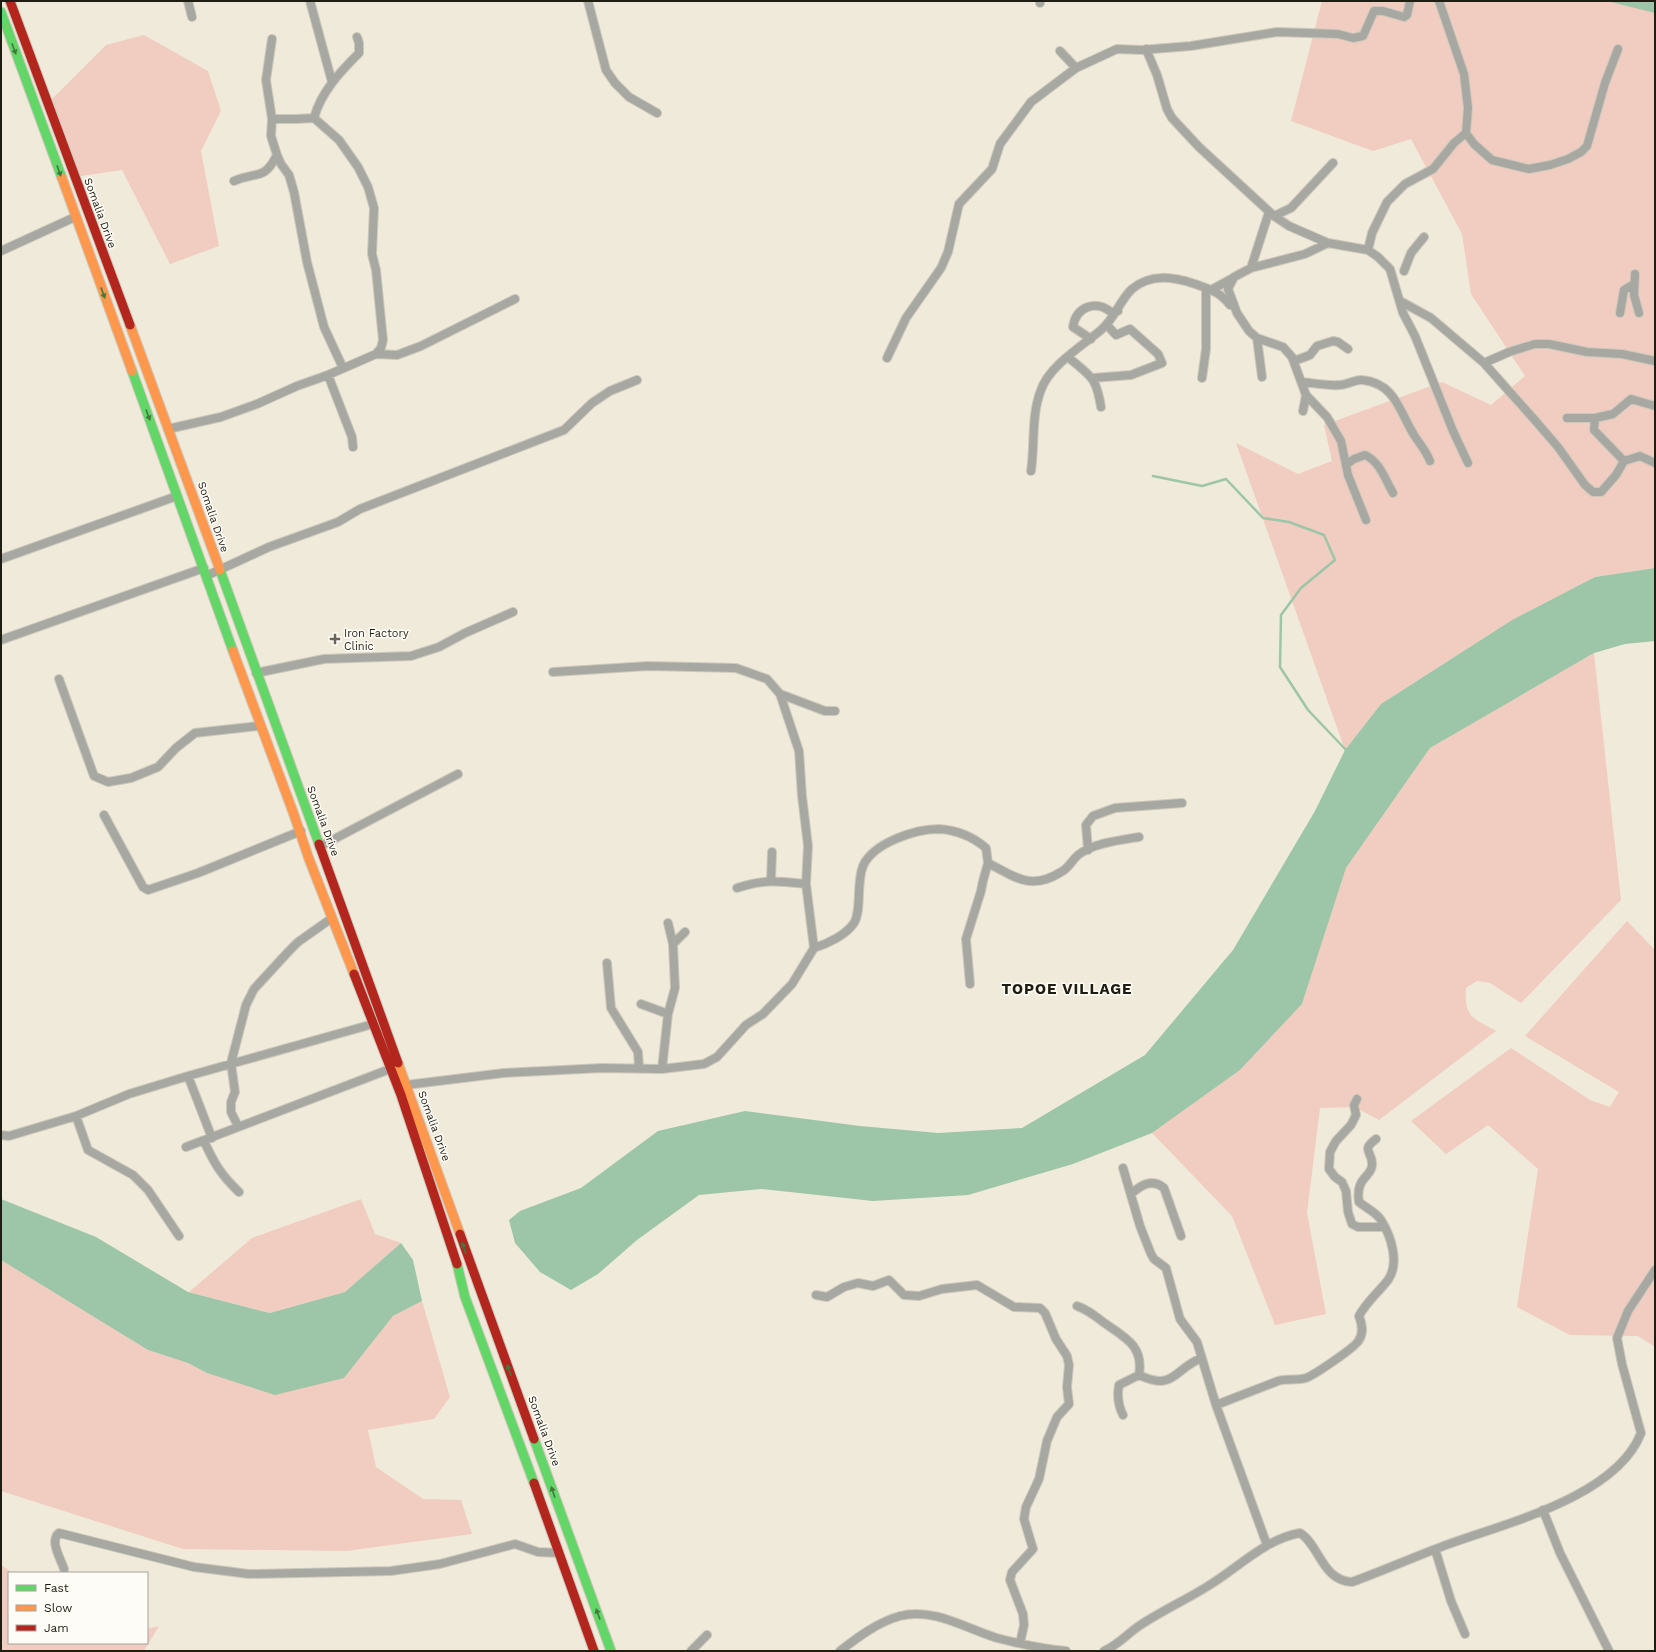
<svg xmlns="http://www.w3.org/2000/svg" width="1656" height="1652" viewBox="0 0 1656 1652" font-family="'Work Sans',sans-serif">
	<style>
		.green { fill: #f1ccc0 }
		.water { fill: #9dc5a8 }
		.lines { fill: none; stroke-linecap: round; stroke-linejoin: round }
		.stream { stroke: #9dc5a8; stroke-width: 2.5 }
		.street-casing { stroke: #cdc8bc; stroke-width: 10 }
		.fast-casing { stroke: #cdc8bc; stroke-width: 11 }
		.slow-casing { stroke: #cdc8bc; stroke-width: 11 }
		.jam-casing { stroke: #cdc8bc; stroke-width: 11 }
		.street { stroke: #a7a8a2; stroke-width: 8 }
		.fast { stroke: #63d668; stroke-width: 9 }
		.slow { stroke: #ff974d; stroke-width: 9 }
		.jam { stroke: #b3261e; stroke-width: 9 }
		.oneway { fill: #41793d }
		.poi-dot { fill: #686458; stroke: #fefcf6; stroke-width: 1.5 }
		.labels { text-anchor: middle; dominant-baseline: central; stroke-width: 3; stroke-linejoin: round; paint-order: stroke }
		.street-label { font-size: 11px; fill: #1f1c12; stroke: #fefcf6 }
		.poi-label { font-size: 11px; fill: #1f1c12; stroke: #fefcf6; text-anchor: start }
		.district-label { font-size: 15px; font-weight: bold; letter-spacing: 1px; fill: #1f1c12; stroke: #fefcf6 }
	</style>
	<rect width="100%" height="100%" fill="#f0eada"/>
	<path class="green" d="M1322,1H1655V568L1595,577L1512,620L1381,704L1345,750L1236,443L1298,474L1332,461L1324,425L1442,382L1491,405L1525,376L1471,294L1462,234L1411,139L1373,151L1291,121Z
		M144,35L208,71L221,111L201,151L219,246L170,264L122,170L74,177L48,103L106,45Z
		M1594,653L1621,900L1521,1003L1490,983L1477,981L1466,988C1464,1017 1473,1018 1496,1031L1379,1120L1355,1107L1320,1108L1307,1213L1326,1314L1275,1325L1232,1216L1152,1133L1240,1070L1302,1004L1346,868L1430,748Z
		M1627,921L1655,950V1347L1638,1336L1570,1335L1517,1307L1538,1169L1488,1125L1446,1154L1411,1121L1511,1048L1590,1100L1610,1107L1619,1092L1525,1036Z
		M361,1199L375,1234L401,1243L345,1292L270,1313L189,1292L252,1238Z
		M1,1260L148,1350L188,1363L207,1373L344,1378L393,1316L422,1301L450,1397L434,1419L368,1430L376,1467L423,1499L461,1500L472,1534L346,1551L183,1549L1,1491Z
		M1,1565L13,1573H9V1643H147V1629L159,1626L144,1651H1Z"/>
	<path class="water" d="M1607,1H1655V13Z
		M1655,568V641L1625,644L1594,653L1430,748L1346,868L1302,1004L1240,1070L1152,1133L1073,1164L968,1195L873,1201L761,1189L699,1195L637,1240L598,1274L571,1290L540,1272L515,1243L509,1220L520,1211L581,1188L658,1131L745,1111L860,1126L938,1133L1022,1128L1145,1055L1233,950L1315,811L1345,750L1381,704L1512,620L1595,577Z
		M1,1199L96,1237L188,1292L270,1313L345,1292L401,1243L413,1260L422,1301L393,1316L344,1378L275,1395L207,1373L188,1363L148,1350L1,1260Z"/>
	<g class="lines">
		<path class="stream" d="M1153,476L1202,486L1226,479L1263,518L1289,522L1324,535L1335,560L1301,588L1281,615L1280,667L1308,710L1347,751"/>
		<defs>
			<path id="street" d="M188,1L192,17
				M310,1L332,82
				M588,1L606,70L615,83L629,97L657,113
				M1040,3V1
				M1146,49L1157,75L1167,109L1172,118L1199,147L1274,216L1289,226L1328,243
				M1060,51L1076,68
				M314,118C321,92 340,72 359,53V43L357,37
				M1466,133L1474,144L1492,160L1529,169L1550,165L1568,159L1581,152L1587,146L1605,83L1618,49
				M277,155L281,164L289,175L294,192L307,262L324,327L343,368
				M234,181C257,171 264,181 277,155L271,136L272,119
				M1274,216L1291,208L1333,163
				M1368,250L1372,233L1387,202L1405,184L1433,169L1454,143L1466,133L1468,108L1464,74L1439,1
				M1,251L75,217
				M1251,268L1269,212
				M1404,271L1411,253L1424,237
				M1635,274L1634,295L1639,313
				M1213,289L1233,278
				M1400,301L1431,318L1484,363L1509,352L1535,344H1549L1587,352L1622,354L1655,361
				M1620,313L1624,290L1634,284
				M1257,338L1262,377
				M1091,339L1073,327C1076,306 1096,300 1111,312L1118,311
				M376,354L397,355L421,346L515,299
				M1068,357C1091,377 1096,376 1101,407
				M887,358L906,318L941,268L948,252L959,204L992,169L1000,144L1031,102L1076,68L1117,49L1141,50L1191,46L1277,32L1338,34L1353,38L1363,36L1374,11H1383L1404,17L1407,15L1410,1
				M1294,361L1310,355L1317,346L1333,341L1338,342L1348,349
				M1484,363L1533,418L1558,447L1585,485L1593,492H1601L1616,475L1624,461L1594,430L1595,418H1567
				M328,375L352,437L353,447
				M1093,378L1131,375L1162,363L1158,354L1130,329L1116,335L1107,325
				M1202,378L1206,349V288
				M1302,382C1314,383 1327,386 1339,385C1348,385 1355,379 1362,380C1397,383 1400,415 1416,438C1422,447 1426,451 1430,461
				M1303,411L1306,395
				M1595,418L1613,414L1631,399L1655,406
				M168,429L221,417L257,404L297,386L328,375L376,354L381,348L383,340L376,270L372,254L374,208L368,187L358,167L339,140L314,118L296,119H272L266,80L272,39
				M1624,461L1640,456L1655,463
				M1347,464L1354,459L1365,455C1380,462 1385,479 1393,493
				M1031,471C1035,445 1031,415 1041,390C1049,366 1082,346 1101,330C1115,318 1120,300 1132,289C1151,273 1173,277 1195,284C1211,290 1219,291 1230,305
				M1366,520L1348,475L1341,441L1327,417L1306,395L1292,357L1283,347L1257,338L1249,331L1237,313L1228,289L1234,277L1251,268L1305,254L1328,243L1368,250L1378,257L1390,269L1403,313L1415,336L1453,431L1468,463
				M1,559L177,496
				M206,576L269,547L338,522L360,509L564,430L592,403L610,391L637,380
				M1,640L204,568
				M553,672L648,666L736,668L767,679L780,694L799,751L802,796L808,846L806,884L814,948
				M256,673L324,659L411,656L439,647L465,633L513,612
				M59,679L94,776L108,782L131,778L158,767L176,748L195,733L259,726
				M780,694L825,711H835
				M104,815L143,887L148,890L198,873L301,831
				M319,847L458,774
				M1088,850L1086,825L1093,816L1115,808L1182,803
				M988,863C1015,877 1031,891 1061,872C1069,868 1072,860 1078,855C1093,843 1121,840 1139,837
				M771,880L772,852
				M737,888C764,879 778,881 806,884
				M668,923L673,944
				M607,963L611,1008L638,1052L639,1068
				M641,1004L668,1014
				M662,1069L668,1014L675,988L673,944L685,932
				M188,1076L212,1138
				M406,1085L504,1073L602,1068L662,1069L704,1064L717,1057L746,1025L763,1014L792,984L814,948C827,944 846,935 854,923C862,910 856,883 863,866C873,843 915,829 939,829C956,830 973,837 986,848L988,863L983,881L981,891L966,939L970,984
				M1357,1099L1354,1105L1356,1115L1351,1125L1336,1141L1330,1152L1329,1169L1335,1177L1342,1182L1346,1191L1348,1212L1352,1224L1358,1227H1384
				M76,1116L88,1150L133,1175L148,1190L179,1236
				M238,1126L231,1112V1102L235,1092L231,1063L246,1005L254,989L289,951L298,942L332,918
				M1,1135L9,1136L76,1116L129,1094L188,1076L373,1024
				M204,1141C214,1163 221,1175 239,1192
				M186,1147L390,1069
				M1123,1168L1140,1226L1151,1254L1154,1259L1166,1268L1180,1319L1197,1342L1216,1405L1267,1545
				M1131,1194C1141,1185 1152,1178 1164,1188L1181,1236
				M816,1295L827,1297L844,1287L858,1283L873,1286L889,1280L904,1295L919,1296L942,1289L977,1285L1014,1307L1040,1308L1045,1313L1056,1339L1067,1356L1069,1365L1067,1387L1069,1404L1057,1417L1047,1441L1039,1479L1026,1507L1024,1519L1033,1549L1012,1572L1010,1580L1023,1614L1024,1625L1020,1643
				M1077,1306C1088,1310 1094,1315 1103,1322C1124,1337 1144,1345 1139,1375
				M1216,1405L1278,1381C1287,1378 1296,1381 1306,1378C1314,1375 1356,1347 1359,1340C1364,1332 1362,1324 1359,1316C1367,1301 1378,1293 1388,1280C1400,1263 1391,1236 1381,1220C1376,1212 1366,1208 1359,1202C1355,1177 1372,1177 1372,1165C1373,1151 1360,1151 1376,1139
				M1123,1415C1118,1405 1117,1395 1119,1385L1139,1375C1175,1392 1174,1368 1202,1358
				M1543,1510L1560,1553L1609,1651
				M1435,1549L1451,1601L1465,1634
				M64,1569C61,1559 49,1541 59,1533L194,1567L249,1574L391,1571L440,1564L515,1544L538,1552L559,1553
				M691,1651L707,1635
				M840,1651C858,1637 878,1622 900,1616C933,1607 967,1629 997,1638C1020,1644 1043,1649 1066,1651
				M1104,1651C1118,1645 1127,1634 1139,1626C1161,1611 1186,1600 1208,1586C1238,1568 1265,1539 1300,1533C1319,1544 1322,1581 1352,1582C1385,1570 1416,1556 1449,1544C1507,1523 1617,1496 1641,1433L1622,1364L1617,1338L1628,1311L1655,1270"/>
			<path id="fast" d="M1,12L62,178
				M132,371L233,651
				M220,570L319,844
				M457,1264L465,1297L534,1483
				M534,1439L611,1651"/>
			<path id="slow" d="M62,178L132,371
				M130,325L220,570
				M233,651L293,812L309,859L354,974
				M398,1063L460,1234"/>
			<path id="jam" d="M10,1L130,325
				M319,844L398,1063
				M354,974L401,1095L457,1264
				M460,1234L534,1439
				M534,1483L594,1651"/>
		</defs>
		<use href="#street" class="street-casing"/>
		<use href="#fast" class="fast-casing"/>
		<use href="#slow" class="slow-casing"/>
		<use href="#jam" class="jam-casing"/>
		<use href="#street" class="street"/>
		<use href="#fast" class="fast"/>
		<use href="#slow" class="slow"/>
		<use href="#jam" class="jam"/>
	</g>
	<defs><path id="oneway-solid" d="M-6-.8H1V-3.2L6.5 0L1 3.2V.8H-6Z"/></defs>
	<g class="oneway">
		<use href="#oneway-solid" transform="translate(14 49) rotate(70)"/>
		<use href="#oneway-solid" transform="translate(59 171) rotate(70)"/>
		<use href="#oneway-solid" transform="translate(103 293) rotate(70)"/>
		<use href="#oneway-solid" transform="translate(148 415) rotate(70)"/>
		<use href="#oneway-solid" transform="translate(464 1248) rotate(-108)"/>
		<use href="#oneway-solid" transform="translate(509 1370) rotate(-110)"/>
		<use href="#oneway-solid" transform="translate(553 1492) rotate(-109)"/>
		<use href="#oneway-solid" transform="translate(598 1614) rotate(-110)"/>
	</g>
	<path class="poi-dot" d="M333 633h4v4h4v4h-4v4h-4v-4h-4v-4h4z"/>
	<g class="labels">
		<g class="street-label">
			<text transform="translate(100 213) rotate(70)">Somalia Drive</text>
			<text transform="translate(213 517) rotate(71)">Somalia Drive</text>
			<text transform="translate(323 821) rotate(70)">Somalia Drive</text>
			<text transform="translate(434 1126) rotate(70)">Somalia Drive</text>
			<text transform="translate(544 1431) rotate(70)">Somalia Drive</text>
		</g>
		<g class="poi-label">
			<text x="344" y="633">Iron Factory<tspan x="344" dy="13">Clinic</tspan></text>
		</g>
		<g class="district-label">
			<text x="1067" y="989">TOPOE VILLAGE</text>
		</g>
	</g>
	<rect width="1656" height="1652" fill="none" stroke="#1f1c12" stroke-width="4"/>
	<rect x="8" y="1572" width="140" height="72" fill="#fefcf6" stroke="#a5a29b"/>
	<rect x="16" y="1585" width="20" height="6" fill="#63d668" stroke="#a5a29b"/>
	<text x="44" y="1592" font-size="12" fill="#1f1c12">Fast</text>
	<rect x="16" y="1605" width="20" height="6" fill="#ff974d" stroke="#a5a29b"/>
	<text x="44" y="1612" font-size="12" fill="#1f1c12">Slow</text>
	<rect x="16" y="1625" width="20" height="6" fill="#b3261e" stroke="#a5a29b"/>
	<text x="44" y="1632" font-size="12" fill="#1f1c12">Jam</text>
</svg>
